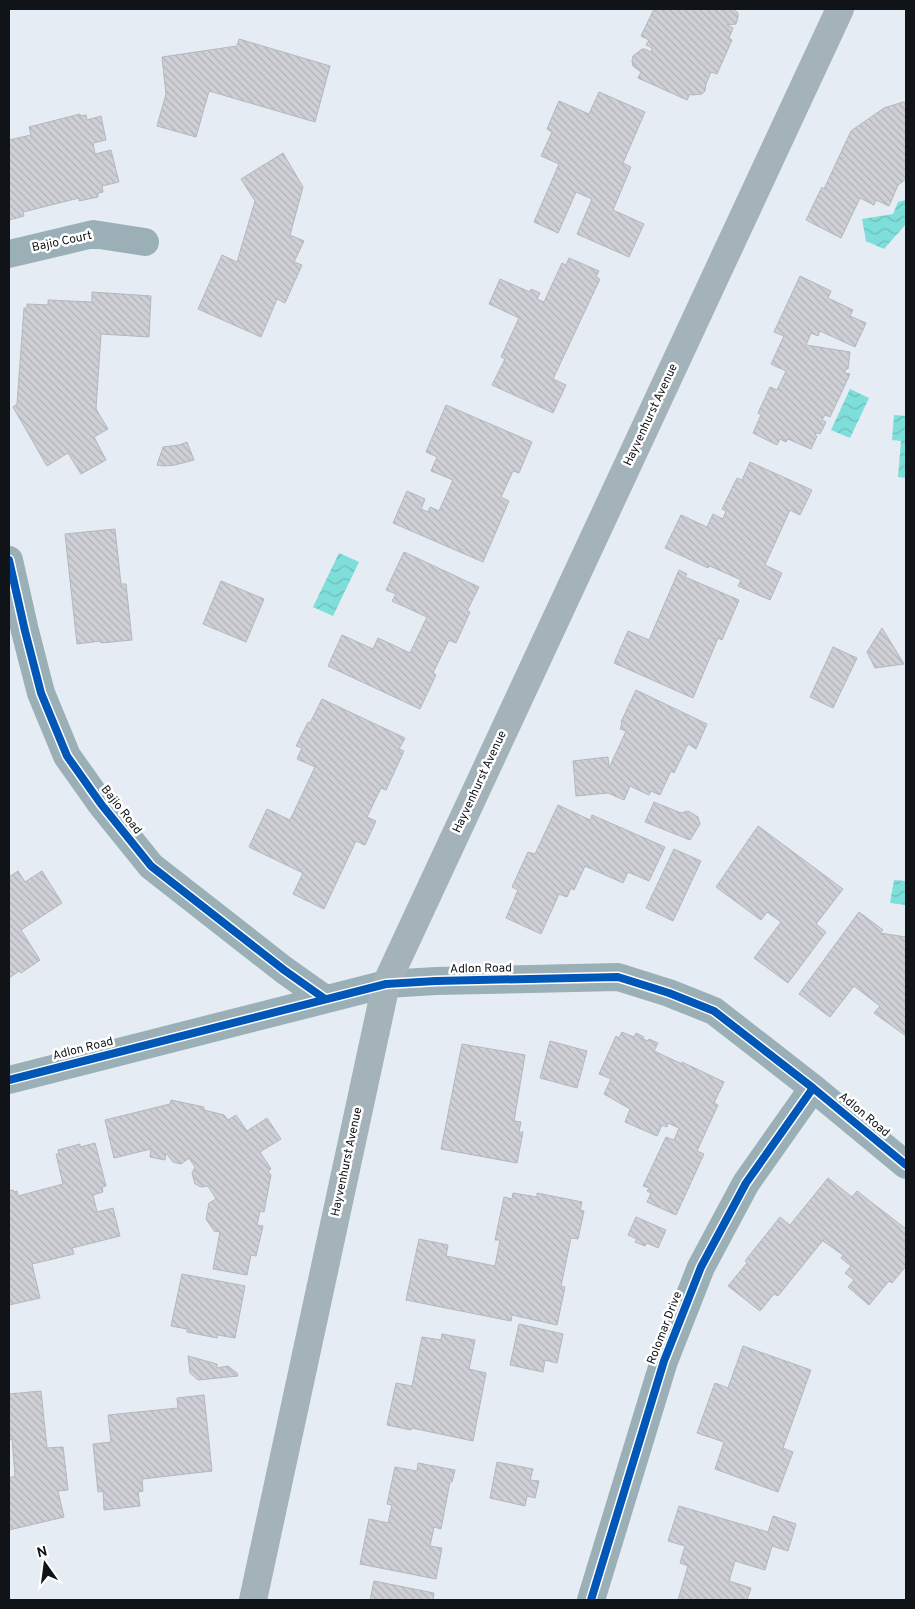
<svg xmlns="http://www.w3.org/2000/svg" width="915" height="1609" viewBox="0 0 915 1609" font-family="Overpass,sans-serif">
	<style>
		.water { fill: url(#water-waves) }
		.building { fill: url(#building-back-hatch); stroke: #b4b7bd }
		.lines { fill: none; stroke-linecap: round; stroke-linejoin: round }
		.minor { stroke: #9bafb7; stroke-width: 28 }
		.major { stroke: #a4b2ba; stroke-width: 28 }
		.cycleway-casing { stroke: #fff; stroke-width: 11 }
		.cycleway { stroke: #0057b8; stroke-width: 8 }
		.labels { text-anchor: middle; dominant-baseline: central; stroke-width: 5; stroke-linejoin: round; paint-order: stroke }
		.street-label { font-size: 12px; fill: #101317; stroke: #fff }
	</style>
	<defs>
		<pattern id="water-waves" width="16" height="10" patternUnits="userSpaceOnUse" patternTransform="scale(1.25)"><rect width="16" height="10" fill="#7eded9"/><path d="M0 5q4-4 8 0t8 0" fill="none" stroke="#6cbeba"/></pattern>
		<pattern id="building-back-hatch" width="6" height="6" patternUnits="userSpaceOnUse" patternTransform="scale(1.25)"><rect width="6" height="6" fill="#ced0d6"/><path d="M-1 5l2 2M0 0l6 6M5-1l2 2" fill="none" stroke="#b0b2b7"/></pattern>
	</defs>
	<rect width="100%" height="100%" fill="#e6ecf3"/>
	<path class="water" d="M905,200L906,201V224L884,249L866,241L862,219L893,214L898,202Z
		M850,389L869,398L850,438L831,430Z
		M894,415L906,416V478L898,477L901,441L892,440Z
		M339,553L359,562L333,616L313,607Z
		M894,880L906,881V905L890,903Z"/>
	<path class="building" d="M654,9H734L738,13V17L736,24L727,25L733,28L729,38L732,40L717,74L711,72L706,84L705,91L702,94L693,95L690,94L687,100L638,78L641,72L633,66L632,61L633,56L642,49H645L651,52L652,48L646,45L649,40L641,36Z
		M239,39L330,66L315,122L209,91L196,137L157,126L166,94L162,57L237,46Z
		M599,92L645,112L623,163L631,167L613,210L644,224L629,257L577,234L592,199L576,192L558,233L534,222L559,164L541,156L552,132L547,129L559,101L589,114Z
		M903,102L906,103V179L898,185L889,206L876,200L874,205L860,198L841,238L806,220L822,187L824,189L851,131L884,108Z
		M80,114V116L86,115L87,120L101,116L106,140L93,143L95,154L111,150L119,182L102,186L103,192L98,193V197L79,201V198L23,212L24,216L9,220V140L31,135L29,127Z
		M283,153L303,187L290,235L304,241L294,262L302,265L285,303L277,299L261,337L198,309L222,255L237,262L255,201L241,179Z
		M569,258L599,271L596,277L600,279L553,379L566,385L553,413L492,385L505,359L501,357L519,318L489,304L500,279L530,292L531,289L540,293L537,299L544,302L562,263L566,265Z
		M800,276L831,291L828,298L853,310L850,316L866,323L855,347L820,331L818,336L811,333L806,345L850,352L848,369H845V373L850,374L830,417L825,415L822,420L826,422L820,434L816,433L815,435L817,436L811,449L788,439L786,442L780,439L777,445L753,433L761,415L758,413L770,387L777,390L786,371L771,364L784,336L774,332Z
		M92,292L151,296L149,337L101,334L96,409L108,429L94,437L106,460L81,474L68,453L47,466L13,407L17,404L24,308H27V304L48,305V300L92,302Z
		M446,405L532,442L519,473L513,471L501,497L509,501L483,562L393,523L407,491L425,499L421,509L428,512L430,507L439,511L453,480L431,471L437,457L426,452Z
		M187,442L194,460L175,465L163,466L157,465L163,447L179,445Z
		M750,462L812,490L800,515L790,510L765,565L782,573L770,600L738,586L741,580L710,566L708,568L665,548L681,515L707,527L713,514L723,519L726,511L722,509L737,478L742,480Z
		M115,529L121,584H126L132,640L101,643V641L77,644L65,534Z
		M404,552L479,587L467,611L470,612L456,643L449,640L433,673L436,675L420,709L328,666L342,635L373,649L378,638L410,653L427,617L392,601L396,594L386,590Z
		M679,570L687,574L685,577L739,600L722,640L718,638L693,698L614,663L628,631L649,640Z
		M221,581L264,599L246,642L203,624Z
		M882,628L904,664L875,668L867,652Z
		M833,647L857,658L833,708L810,697Z
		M636,690L707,724L696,749L688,744L674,773L671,771L660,795L651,791L649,795L630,786L624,800L608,793L576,796L573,761L608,757L609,768L626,731L620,729L622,723L621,722Z
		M322,699L405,738L399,749L404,751L386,790L381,788L367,817L376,821L365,845L356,841L324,909L293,894L303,873L249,847L267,809L290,820L315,767L297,759L302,748L296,746L308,722L310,723Z
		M654,802L681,813L688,811L698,817L700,824L690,840L645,822Z
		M558,805L590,820L592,815L665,847L649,881L628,872L623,883L585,866L574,890L571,888L567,897L559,894L541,934L506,918L518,890L512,887L528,852L535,854Z
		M758,826L843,889L816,924L826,932L788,983L754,958L781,922L767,912L761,920L716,887Z
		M674,849L701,861L673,921L646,908Z
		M18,871L25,882L42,871L62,903L21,930L40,960L21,973L19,971L9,978V877Z
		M859,912L883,930L880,933L906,937V1036L874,1013L880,1006L854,986L830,1017L799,994Z
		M622,1032L634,1037L636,1033L644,1037L643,1039L648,1041L649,1039L658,1043L654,1051L682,1064V1062L724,1082L714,1103L718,1105L697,1151L704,1154L676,1215L647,1202L651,1193L647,1191L649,1188L643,1186L666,1137L674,1140L679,1128L668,1123L667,1127L662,1125L657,1136L625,1122L630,1109L604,1094L611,1079L599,1074L616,1036L619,1038Z
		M550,1041L587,1051L577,1088L540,1078Z
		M462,1044L525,1055L514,1121L521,1122L519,1132H523L517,1163L441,1149Z
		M171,1100L204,1107V1110L224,1115L228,1120L236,1115L247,1131L267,1118L281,1139L260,1152L271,1169L268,1171L271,1175L264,1212L260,1211L257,1225L263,1226L256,1256L251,1255L247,1275L213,1269L220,1232L214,1231L206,1219L209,1203L216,1199L208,1186L201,1187L195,1184L192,1173L195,1167L189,1158L181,1164L173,1162L166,1153L165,1160L150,1157L151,1149L114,1158L105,1120L170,1104Z
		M95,1143L106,1186L102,1187L103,1192L93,1195L97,1212L113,1208L120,1236L72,1248L74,1254L32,1264L40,1298L9,1305V1191L13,1190L14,1192L17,1191L18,1196L63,1184L56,1154H59L58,1150L80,1144V1147Z
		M828,1178L852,1197L857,1191L906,1229V1266L892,1283L889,1281L869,1305L848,1287L854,1280L845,1273L851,1266L841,1258L843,1255L823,1241L824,1239L778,1296L774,1294L760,1311L728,1286L747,1263L745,1261L780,1217L790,1225Z
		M513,1193L537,1197V1193L582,1202L580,1210L584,1211L578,1239L571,1238L561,1286L565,1287L557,1325L512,1315L511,1321L406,1300L419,1239L448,1245L446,1256L495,1266L500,1240H495L504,1197L512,1199Z
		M636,1217L666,1230L658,1248L647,1243L645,1246L635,1242L637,1239L628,1235Z
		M182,1274L245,1286L235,1338L218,1335L217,1338L187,1332V1329L171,1326Z
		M519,1324L563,1334L557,1363L545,1360L543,1372L510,1365Z
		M442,1334L475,1340L469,1369L486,1373L473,1441L412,1428L411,1430L387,1425L396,1383L412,1386L422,1337L441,1340Z
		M743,1346L811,1370L783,1448L793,1452L778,1492L715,1469L724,1442L697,1433L715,1383L728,1388Z
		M188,1356L217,1364V1368L228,1366L237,1373L238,1376L198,1380L190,1373Z
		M41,1391L47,1448L63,1447L68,1490L58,1491L64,1517L9,1530V1478L15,1476L12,1439L9,1440V1394Z
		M204,1395L212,1471L142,1479L143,1491L138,1492L140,1506L104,1510L103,1491L98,1492L93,1444L111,1442L108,1415L178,1408L177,1398Z
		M497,1462L533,1469L530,1480L539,1481L535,1498L527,1496L525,1506L490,1498Z
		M418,1463L455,1470L452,1482H450L441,1529L434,1527L430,1546L442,1548L436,1579L360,1564L369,1519L388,1523L392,1505L387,1504L395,1467L417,1471Z
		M679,1506L768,1532L773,1516L796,1524L788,1551L772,1546L765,1570L735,1561L729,1581L751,1588L747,1600H678L688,1566L680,1563L685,1546L668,1541Z
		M374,1581L434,1593L433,1600H370Z"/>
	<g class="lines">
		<path class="minor" d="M9,254L93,234L145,242
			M9,560L25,631L41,693L67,756L101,804L151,866L284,970L325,999
			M9,1080L386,984L436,981L618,977L669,993L714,1011L813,1088L906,1165
			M591,1600L664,1361L701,1267L746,1183L813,1088"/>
		<path class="major" d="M253,1600L386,984L840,9"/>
		<defs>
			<path id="cycleway" d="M9,560L25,631L41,693L67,756L101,804L151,866L284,970L325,999
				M9,1080L386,984L436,981L618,977L669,993L714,1011L813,1088L906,1165
				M591,1600L664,1361L701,1267L746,1183L813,1088"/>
		</defs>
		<use href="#cycleway" class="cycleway-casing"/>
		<use href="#cycleway" class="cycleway"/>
	</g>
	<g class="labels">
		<g class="street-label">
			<text transform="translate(62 242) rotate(-12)">Bajio Court</text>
			<text transform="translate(651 415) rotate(-65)">Hayvenhurst Avenue</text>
			<text transform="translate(480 782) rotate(-65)">Hayvenhurst Avenue</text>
			<text transform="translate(121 810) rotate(52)">Bajio Road</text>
			<text transform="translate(481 969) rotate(-1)">Adlon Road</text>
			<text transform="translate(83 1049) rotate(-14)">Adlon Road</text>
			<text transform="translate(864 1115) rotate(40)">Adlon Road</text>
			<text transform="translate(347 1162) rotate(-78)">Hayvenhurst Avenue</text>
			<text transform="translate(665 1328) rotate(-69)">Rolomar Drive</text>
		</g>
	</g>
	<rect width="915" height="1609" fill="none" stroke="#101317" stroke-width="20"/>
	<g transform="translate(45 1564) rotate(346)" stroke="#ffffff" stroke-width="4" paint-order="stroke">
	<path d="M0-4L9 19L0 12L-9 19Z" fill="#101317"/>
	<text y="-8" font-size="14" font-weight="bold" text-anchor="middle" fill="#101317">N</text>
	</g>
</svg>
